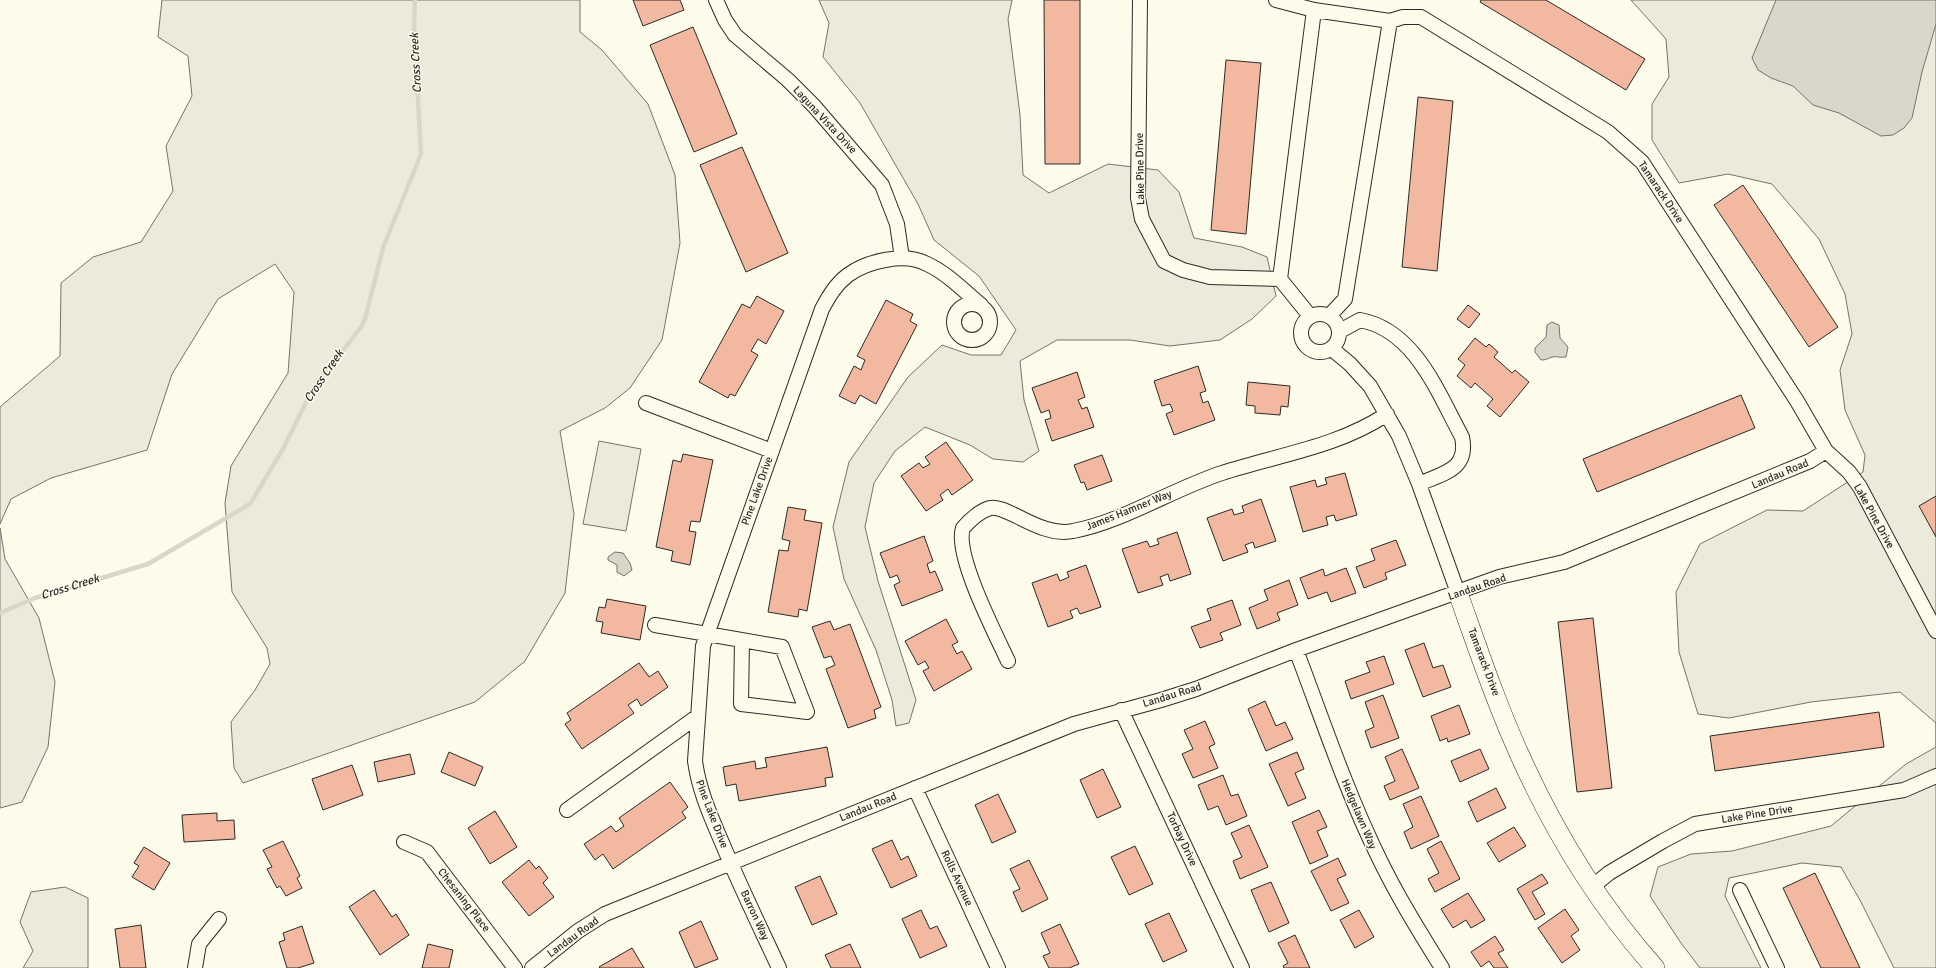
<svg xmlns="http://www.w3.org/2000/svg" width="1936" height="968" viewBox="0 0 1936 968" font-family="Signika,sans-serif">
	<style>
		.green { fill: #ecebdb; stroke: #74746e }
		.water { fill: #d8d7c9; stroke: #74746e }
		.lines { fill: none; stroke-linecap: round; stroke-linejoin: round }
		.stream { stroke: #d8d7c9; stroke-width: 4.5 }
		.building { fill: #f2b8a0; stroke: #2b2b2b }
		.street-casing { stroke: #2b2b2b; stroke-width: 16 }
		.secondary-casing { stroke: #2b2b2b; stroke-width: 20 }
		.street { stroke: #fdfbea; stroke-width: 14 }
		.secondary { stroke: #fdfbea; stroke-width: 19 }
		.labels { text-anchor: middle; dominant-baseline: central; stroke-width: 3; stroke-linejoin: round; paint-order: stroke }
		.street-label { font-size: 11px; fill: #2b2b2b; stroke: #fdfbea }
		.water-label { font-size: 12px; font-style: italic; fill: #2b2b2b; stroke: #fdfbea }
	</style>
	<rect width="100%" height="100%" fill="#fdfbea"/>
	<path class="green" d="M162,0H580V32L602,50L648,104L675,175L680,243L662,340L630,388L605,408L560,431L574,514L565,593L525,661L475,702L243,783L234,768L231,722L255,690L270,664L267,648L232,592L225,503L231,466L288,373L294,292L275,264L218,299L172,374L147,450L51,478L11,499L0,524V407L60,356L61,283L93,257L141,242L173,191L166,146L192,96L188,56L158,37Z
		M819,0H1012L1008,19L1020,115L1023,175L1049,193L1108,164L1158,170L1179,192L1194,238L1242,247L1267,257L1276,296L1252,319L1220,340L1170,346L1130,340H1057L1020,361L1024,400L1039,451L1023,462L993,459L970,445L925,427L895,451L874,483L865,527L878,581L916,700L909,723L896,726L892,700L876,650L844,579L833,527L849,462L908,377L942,345L971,355H1001L1016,330L979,276L934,240L918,204L860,103L823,57L829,23Z
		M1631,0H1936V968H1894L1861,902L1841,867L1802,863L1729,878L1725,896L1761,968H1700L1681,943L1650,896L1658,867L1691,854L1732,851L1831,826L1906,764L1936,747V723L1900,692L1811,702L1729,718L1698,714L1679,652L1676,592L1700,544L1767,510L1803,511L1863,472L1865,455L1845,410L1840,370L1852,334L1845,294L1819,239L1772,184L1728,174L1679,183L1652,140V104L1669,77L1666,39Z
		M599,441L641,449L626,531L583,524Z
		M0,528L5,559L39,618L55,682L48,747L22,802L0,808Z
		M65,887L88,898V968H23L33,951L20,922L31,892Z"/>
	<path class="water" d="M1776,0H1936V24L1922,72L1912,118L1904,128L1893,135L1881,136L1839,113L1813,105L1793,86L1771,78L1758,70L1752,58Z
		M1552,322L1559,325L1560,338L1568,347L1566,357C1561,358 1556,356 1552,357C1547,359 1546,360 1541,360L1535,352V348L1546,337L1547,325Z
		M615,552L623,553L630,563L632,570L624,576L617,572V565L608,560V557Z"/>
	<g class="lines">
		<path class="stream" d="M0,613L35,598L148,564L250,504L283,449L311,392L361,327L365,319L383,248L421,154L414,26L415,0"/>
	</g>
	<path class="building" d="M633,0H680L684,10L643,26Z
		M1044,0H1080V164H1045Z
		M1481,0H1546L1645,59L1626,90L1480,2Z
		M693,27L737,134L694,152L650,45Z
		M1226,60L1261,63L1246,234L1211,230Z
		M1418,97L1453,101L1437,271L1402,267Z
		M742,147L788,253L746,272L700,165Z
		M1743,185L1838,327L1809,347L1714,205Z
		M757,296L784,311L766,344L758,339L751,351L758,355L735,396L730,394L728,398L699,382L742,304L750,308Z
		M886,300L913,314L910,321L917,325L876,404L860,395L855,404L839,396L854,366L861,370L865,360L857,356Z
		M1468,305L1480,314L1469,328L1457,319Z
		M1475,338L1486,347L1489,344L1498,352L1494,357L1512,373L1515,370L1529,382L1500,417L1487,406L1493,399L1475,383L1471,388L1457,376L1465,365L1458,359Z
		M1198,366L1206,391L1200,393L1203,403L1208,401L1215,420L1174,435L1166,414L1173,411L1170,404L1162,406L1154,381Z
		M1077,372L1085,397L1078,400L1082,409L1087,407L1094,427L1052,441L1045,420L1051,418L1049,410L1041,413L1032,388Z
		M1248,382L1290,386L1288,407L1281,406L1280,415L1255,413V406L1246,405Z
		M1741,395L1755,428L1597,492L1583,459Z
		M946,442L973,480L952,495L948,489L940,495L943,500L926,511L901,476L919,463L923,468L930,464L925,457Z
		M683,454L713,460L700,522L691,521L689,531L696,532L690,565L671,561L673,551L656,547L673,460L681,462Z
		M1102,455L1112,481L1087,490L1084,482L1081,483L1074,465Z
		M1345,473L1357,515L1336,521L1334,515L1326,517L1328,525L1303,532L1290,487L1315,480L1317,487L1327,484L1325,478Z
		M1936,496V537L1919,506Z
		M1261,499L1276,541L1255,548L1253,542L1245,545L1248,552L1223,561L1207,518L1232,509L1234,515L1244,512L1242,506Z
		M788,507L806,510L804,520L822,523L807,611L799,609L798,617L768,612L779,550L788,551L790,541L782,539Z
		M1177,532L1191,574L1170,581L1168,574L1160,577L1163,585L1138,593L1122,549L1147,541L1150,547L1159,544L1157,539Z
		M924,536L933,561L927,564L930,573L935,571L943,590L902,606L894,585L900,582L897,575L890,578L880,553Z
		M1396,540L1406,565L1385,573L1387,579L1364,588L1356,567L1375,560L1371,549Z
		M1086,565L1101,607L1080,614L1077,608L1070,611L1073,618L1048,627L1032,583L1057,574L1060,581L1069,577L1067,572Z
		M1346,568L1356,593L1331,602L1327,592L1308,599L1300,578L1323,569L1325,576Z
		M1289,580L1298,605L1277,613L1280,620L1257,629L1249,608L1268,600L1264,590Z
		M607,599L646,606L640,640L601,633L603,622L596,621L599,607L605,608Z
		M1232,600L1241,625L1220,633L1223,640L1200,648L1191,627L1211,620L1207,609Z
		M1593,618L1612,788L1577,792L1558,622Z
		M946,619L958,642L952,645L957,654L962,651L972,669L934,691L923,671L929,668L925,661L918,665L905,641Z
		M830,621L834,630L850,624L881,707L874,710L876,718L848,728L826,669L835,665L831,656L824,658L812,627Z
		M1424,643L1433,668L1443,665L1451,687L1423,697L1405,650Z
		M1384,656L1394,684L1351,699L1345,681L1370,672L1366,662Z
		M639,663L649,677L658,671L668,687L641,706L637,699L628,705L634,713L582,749L565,724L571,720L567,713Z
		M1383,695L1399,738L1371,748L1365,731L1374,727L1365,702Z
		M1265,701L1276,726L1285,722L1293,739L1266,751L1248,709Z
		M1459,705L1470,734L1448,742L1447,738L1440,741L1431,716Z
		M1879,712L1884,747L1715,771L1710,736Z
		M1205,721L1215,744L1209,747L1218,768L1193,778L1182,754L1193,749L1184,730Z
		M827,747L833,777L825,778L826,786L739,801L736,784L726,786L723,767L755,761L756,769L767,767L765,758Z
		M1402,749L1419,788L1390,800L1384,786L1395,781L1385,757Z
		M1480,749L1489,769L1460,782L1451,761Z
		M449,752L483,767L475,786L441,772Z
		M1297,752L1304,769L1295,773L1306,798L1288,806L1269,764Z
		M410,754L415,774L378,782L374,762Z
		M352,765L363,795L323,810L312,779Z
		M1103,769L1121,807L1097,818L1080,780Z
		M1223,775L1231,796L1238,794L1247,816L1226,825L1218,806L1208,810L1198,785Z
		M670,782L688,807L682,812L686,818L613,869L603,854L595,860L584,844L611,826L616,832L624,826L619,818Z
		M1496,788L1506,808L1477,822L1468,802Z
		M998,794L1016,832L992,843L975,805Z
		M1421,796L1439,836L1411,849L1404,832L1413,827L1403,804Z
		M1319,810L1327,827L1317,831L1328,856L1310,864L1292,822Z
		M495,811L517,847L490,864L468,828Z
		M217,813V821L234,820L235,839L184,842L182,815Z
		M1249,825L1268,867L1240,879L1233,861L1242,857L1231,833Z
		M1514,827L1526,846L1499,862L1487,843Z
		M892,840L901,860L908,856L917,876L891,888L872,849Z
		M283,841L300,876L297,878L302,888L286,896L280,886L277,888L267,869L272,867L263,850Z
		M1441,841L1460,879L1435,892L1428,879L1439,873L1427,849Z
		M1135,846L1153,884L1129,895L1111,857Z
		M144,847L170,863L154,890L132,877L139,866L134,863Z
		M1338,858L1346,875L1337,879L1349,903L1331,911L1311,871Z
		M529,860L536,869L539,866L548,878L543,883L554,897L529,916L502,882Z
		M1029,860L1048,899L1022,912L1013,892L1020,889L1010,869Z
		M1815,873L1860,968H1821L1783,888Z
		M1542,874L1548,883L1532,892L1545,914L1535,920L1517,889Z
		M820,876L837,914L812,925L795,887Z
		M1271,882L1289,923L1269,932L1251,890Z
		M374,890L392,917L396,914L409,935L380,955L349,907Z
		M1468,893L1485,920L1471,928L1466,920L1453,928L1441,909Z
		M1565,909L1579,930L1571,936L1580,950L1562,963L1538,928Z
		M921,910L930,929L937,926L947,946L920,958L902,919Z
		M1359,910L1374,937L1355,948L1340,920Z
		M1169,913L1187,951L1163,962L1145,924Z
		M701,921L718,959L695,968L679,932Z
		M1060,924L1079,964L1069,968H1049L1043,956L1050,953L1041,933Z
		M141,925L146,968H120L115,929Z
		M302,926L314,963L298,968H287L279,942L285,940L283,933Z
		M1295,935L1310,968H1284L1283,966L1288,963L1278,943Z
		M1495,936L1504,950L1498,953L1508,968H1494L1489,961L1481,967L1471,952Z
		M428,944L453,950L449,968H422Z
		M850,944L861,968H831L825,955Z
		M632,948L644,968H600L599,967Z"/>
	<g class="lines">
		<defs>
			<path id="street" d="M716,0L725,20L735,35L788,80L814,106L882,185L897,224L902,258
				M1140,0L1138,198L1142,219L1164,261L1183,270L1210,277L1280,279L1310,316
				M1276,0L1314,10L1390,21L1403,17H1421L1608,132L1642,162L1797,401L1826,451L1849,472L1860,487L1936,631
				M1280,279L1314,10
				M954 322a18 18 0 1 1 36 0a18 18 0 1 1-36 0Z
				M1301 333a19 19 0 1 1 38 0a19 19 0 1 1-38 0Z
				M1329,316L1345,299L1390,21
				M1340,331L1360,320C1415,330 1438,393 1462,437C1469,470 1443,473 1419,484
				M1332,349L1350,364L1370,386L1399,436L1419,484L1458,593
				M646,403L772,451
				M655,625L782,647L807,712L741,704L742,641
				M1296,650C1322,718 1345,788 1377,854C1396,894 1419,931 1442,968
				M1008,661C995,633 954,554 963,528C970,520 980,511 990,508C1007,504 1041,538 1073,531C1122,522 1173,489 1222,473C1277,455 1338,447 1387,414
				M1121,710L1242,968
				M915,788L998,968
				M567,810L698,716
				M404,842L427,852L515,968
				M1592,887L1609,873L1663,841L1695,824L1904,790L1936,776
				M1740,890L1777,968
				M195,968L199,944L219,919
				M532,968L578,931L605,914L1074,724L1161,700L1196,689L1296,650L1499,577L1564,562L1810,461L1826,451
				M779,968C760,927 740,886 723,845C711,817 699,791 695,761L703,646L822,309C829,296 836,284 848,275C867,261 905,252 927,264C947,273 964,291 981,305"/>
			<path id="secondary" d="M1458,593C1478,649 1497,706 1522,760C1556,835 1600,906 1655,968"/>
		</defs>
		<use href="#street" class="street-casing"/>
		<use href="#secondary" class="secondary-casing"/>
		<use href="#street" class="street"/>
		<use href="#secondary" class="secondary"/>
	</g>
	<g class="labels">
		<g class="street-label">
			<text transform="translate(825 120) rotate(47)">Laguna Vista Drive</text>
			<text transform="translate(1140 169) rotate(-91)">Lake Pine Drive</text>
			<text transform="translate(1661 192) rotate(56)">Tamarack Drive</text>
			<text transform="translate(1780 474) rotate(-23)">Landau Road</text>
			<text transform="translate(757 491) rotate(-70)">Pine Lake Drive</text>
			<text transform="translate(1129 510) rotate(-22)">James Hamner Way</text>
			<text transform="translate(1874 516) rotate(61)">Lake Pine Drive</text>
			<text transform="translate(1477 587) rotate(-19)">Landau Road</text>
			<text transform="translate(1484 662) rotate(69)">Tamarack Drive</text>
			<text transform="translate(1172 695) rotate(-17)">Landau Road</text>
			<text transform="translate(868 807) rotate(-22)">Landau Road</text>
			<text transform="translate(712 814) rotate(69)">Pine Lake Drive</text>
			<text transform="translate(1359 814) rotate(67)">Hedgelawn Way</text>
			<text transform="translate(1757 814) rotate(-9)">Lake Pine Drive</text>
			<text transform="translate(1182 839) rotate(65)">Torbay Drive</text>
			<text transform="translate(957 878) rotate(65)">Rolls Avenue</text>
			<text transform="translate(464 900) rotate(52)">Chesaning Place</text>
			<text transform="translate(755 915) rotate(65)">Barron Way</text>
			<text transform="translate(573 937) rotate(-36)">Landau Road</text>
		</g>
		<g class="water-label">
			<text transform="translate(416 63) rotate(-93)">Cross Creek</text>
			<text transform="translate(324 376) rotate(-56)">Cross Creek</text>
			<text transform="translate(70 587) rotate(-17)">Cross Creek</text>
		</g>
	</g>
</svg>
